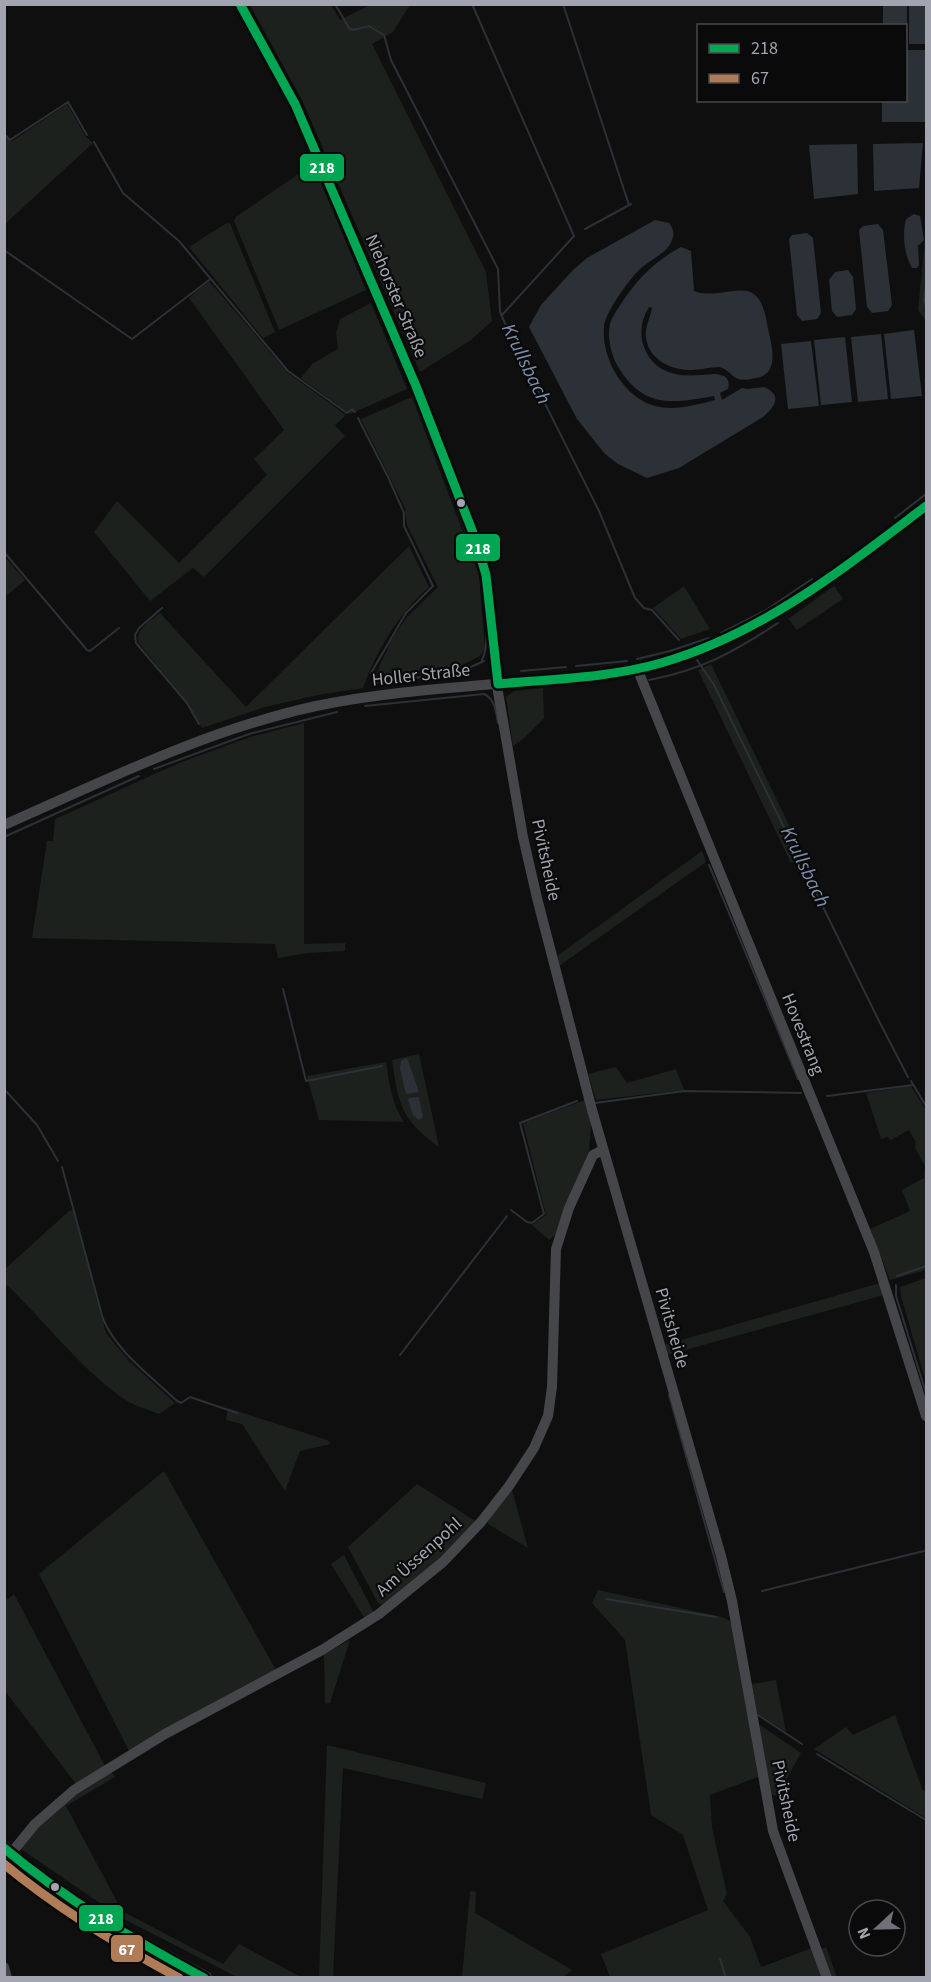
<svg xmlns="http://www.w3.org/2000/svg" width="931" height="1982" viewBox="0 0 931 1982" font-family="'Source Sans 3',sans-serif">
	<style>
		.green { fill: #1c211d }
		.water { fill: #2b3137 }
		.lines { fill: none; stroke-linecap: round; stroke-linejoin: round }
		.stream { stroke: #2b3137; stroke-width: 2 }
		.minor { stroke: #45464a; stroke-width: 10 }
		.major { stroke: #48484b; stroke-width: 14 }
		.bus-1-casing { stroke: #0a0a0b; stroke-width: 14 }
		.bus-2-casing { stroke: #0a0a0b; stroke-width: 14 }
		.bus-1 { stroke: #00a651; stroke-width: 9 }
		.bus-2 { stroke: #b07c57; stroke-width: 9 }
		.bus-dot { fill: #a2a5b0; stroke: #0a0a0b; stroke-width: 2 }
		.labels { text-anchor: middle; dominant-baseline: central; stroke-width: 4.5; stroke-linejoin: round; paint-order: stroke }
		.street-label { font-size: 18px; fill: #a2a5b0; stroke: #0a0a0b }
		.water-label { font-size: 20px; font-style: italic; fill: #7c8ea7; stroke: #0a0a0b }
		.line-badge { stroke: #0a0a0b; stroke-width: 2 }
		.badge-label { font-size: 16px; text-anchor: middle; font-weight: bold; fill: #fff }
	</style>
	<rect width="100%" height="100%" fill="#0f0f10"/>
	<path class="green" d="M250,5H331L340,20L370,5H410L393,32L372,44L486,272L492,321L471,340L420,372L302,100Z
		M67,104L86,137L93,143L5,224V136L11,142Z
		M310,166H314L366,290L279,330L234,221L236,217Z
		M230,223L275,332L263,338L189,247L225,224Z
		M926,229V321L918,310Z
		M209,281L288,373L346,415L335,425L345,436L204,577L193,568L150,601L94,532L117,501L179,563L267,475L254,459L284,430L189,298Z
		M371,303L407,389L350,414L301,378L312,364L338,349L336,333L340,319Z
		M412,397L479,575L485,648L480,656L458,667L373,680L391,641L406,618L438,587L407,525L405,508L361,419Z
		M409,546L429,587C399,613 376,651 363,688L318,695L265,707L202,728L188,703L138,642C137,628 150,621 160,613L246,707Z
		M4,556L25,580L5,597H4Z
		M684,586L710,629L681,639L653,608Z
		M834,586L843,599L797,630L788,619Z
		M711,664L805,858L791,863L698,670Z
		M543,688L544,718L523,739L513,746L506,697L514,691Z
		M304,723V944L345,943V951L307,953L278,958L275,944L32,938L47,841H53L55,819L179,763L250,737Z
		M702,851L706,862L559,966L557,956Z
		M419,1054L439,1147C400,1118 399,1106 392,1060Z
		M386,1062C389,1083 392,1104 404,1122L319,1120L307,1076Z
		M616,1067L627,1083L676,1069L684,1090L596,1100L588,1074Z
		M911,1086L926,1110V1270L890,1280L870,1229L910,1211L902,1190L924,1178L925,1166L915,1148L916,1142L909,1130L891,1140L888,1137L881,1139L866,1093Z
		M585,1100L591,1125L589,1151L555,1235L549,1240L532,1225L546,1215L523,1123Z
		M73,1210L106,1333L129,1361L175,1403L159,1414C147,1409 131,1405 121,1397C77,1365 44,1320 5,1283V1269L69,1211Z
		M926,1278V1383L901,1296L900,1287Z
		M880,1283L884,1295L667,1355L664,1345Z
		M228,1408L327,1440L331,1444L300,1451L285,1491L242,1424L226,1420Z
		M164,1471L276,1670L129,1751L39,1574Z
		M417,1484L477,1522L441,1560L383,1605L378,1603L348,1547Z
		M512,1490L528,1548L488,1524V1518Z
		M344,1555L374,1613L365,1619L331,1564Z
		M598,1590L722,1617L732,1622L758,1777L710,1795L712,1828L727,1894L723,1901L750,1937L761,1967L812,1948L822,1977H610L601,1954L708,1910L683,1835L651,1815L625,1640L592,1603Z
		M14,1594L105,1766L76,1784L5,1691V1601Z
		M350,1640L330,1703L325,1704L324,1654Z
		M776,1680L786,1732L757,1713L752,1684Z
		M895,1715L923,1791L926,1790V1818L814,1749L846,1727L853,1735Z
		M757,1723L801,1753L777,1796L768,1793Z
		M327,1745L486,1783L482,1799L343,1768L333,1977L319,1978Z
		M111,1771L115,1777L66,1806L122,1911L223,1964L239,1944L301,1977H237L120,1917L21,1849L37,1827L67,1798Z
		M470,1891L476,1892L475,1913L572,1970L563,1977H462Z
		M826,1947L837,1977H830L819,1950Z
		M138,1951L189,1977H178L141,1957Z"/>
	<path class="water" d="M883,5H907V44L906,26L883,25Z
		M909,5H926V44H909Z
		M906,50H926V122H882V101L906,100Z
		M923,143L919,188L874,191L873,144Z
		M857,144L858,194L814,199L809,145Z
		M914,214L920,216L924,240L918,246L919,265L917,268H912C904,254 902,234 906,219Z
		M655,220L669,223C673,229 675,233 672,240C668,253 651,259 641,268C630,278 606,311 604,326C601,358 623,397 655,406C674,411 697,405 715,400L714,396C670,404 642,408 617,365C611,354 607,336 610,324C612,317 617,310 621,304C637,279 655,261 681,247L691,251L694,291C712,299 740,285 752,293C763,299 766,316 768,329C772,346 780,374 756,378C751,379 743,381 738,379C731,376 727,368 719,367C710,367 700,370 691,370C669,371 643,356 646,330C647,323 651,315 652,308L649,307C641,320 639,333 644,347C654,373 676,377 702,375C707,375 715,373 720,375C728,376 730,382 728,389L720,393L722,400L742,388L747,389L764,387C783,395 775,407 763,417L679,468L647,478L618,464L605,454L577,419L529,327L541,305L573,270L587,258Z
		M878,224L883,230L892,305L888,311L872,313L867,307L859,230L863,226Z
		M807,233L813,238L821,313L817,319L802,321L797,315L789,239L792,235Z
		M848,270L853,277L856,309L852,315L837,317L832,311L829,280L835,272Z
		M914,330L922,396L891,399L884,334Z
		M881,334L888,399L858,402L851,337Z
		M845,337L852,402L821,405L814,340Z
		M811,341L819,406L788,409L781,344Z
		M407,1058L418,1089L419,1092L406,1094L400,1069L401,1061Z
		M419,1097L423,1117L419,1120L413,1115L408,1100L409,1098Z"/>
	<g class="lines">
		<path class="stream" d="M335,4L349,28L353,30L369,26L384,35L391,60L498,269L500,312L508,330L599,511L635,598L644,608L652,610L679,640
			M472,4L574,236L502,315
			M563,4L629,205
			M4,134L10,140L68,102L87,135
			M94,142L123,193L179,241L288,371L347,413L352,409L355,412
			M585,229L631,204
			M4,250L132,339L209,280
			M926,285L924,301L926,306
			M413,395L455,503
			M358,418L388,477L404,513V526L433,586L406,613L371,673
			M458,511L479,567
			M895,518L926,494
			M4,552L87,650L90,651L119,628
			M162,608L139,628L135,635L136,643L187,703L199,724
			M721,633L766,610L812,579
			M637,659L670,651L709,638
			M482,660C490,643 485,621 484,602
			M697,660L714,685L879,1021L908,1077
			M576,666L627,661
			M521,671L566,667
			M649,680C702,670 734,652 778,623
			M375,683L460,672L484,661
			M365,706L484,694C495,699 496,712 498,723
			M154,769L249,734L337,712
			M4,837L139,776
			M709,865L798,1079
			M283,989L306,1081L382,1066
			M911,1081L926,1106
			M4,1089L37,1125L58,1161
			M827,1096L913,1085
			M595,1103L684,1091L801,1093
			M62,1167L103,1319C118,1353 150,1375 177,1401L181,1403L190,1397L237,1413
			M511,1210L527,1222L532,1223L544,1214L520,1123L577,1101
			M897,1276L926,1266
			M896,1285V1296L926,1393
			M400,1355L507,1216
			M669,1395L724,1592
			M762,1591L924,1551
			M606,1599L716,1617
			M758,1715L802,1744
			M817,1754L926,1820
			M720,1959L726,1978"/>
		<path class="minor" d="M240,4L295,104L416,386L482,557L490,606L498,692L523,837L537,898L592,1110L721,1556L732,1601L773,1831L827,1978
			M637,668L874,1252L926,1416
			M4,825C106,780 206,730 316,706C389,691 464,687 539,680C580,677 622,674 662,662C767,633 841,570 926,506
			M4,1862L35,1824L74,1790L165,1734L322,1650L379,1614L443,1562L481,1522L509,1486L534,1448L548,1416L552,1387L556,1249L569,1208L593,1155L603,1150
			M4,1967L7,1978"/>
		<path class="major" d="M4,1848C64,1901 134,1940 205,1978"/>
		<defs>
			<path id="bus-1" d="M240,4L295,104L416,386L475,538L486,575L498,684
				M498,684C552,679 608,678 661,663C762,634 844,568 926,506
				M4,1848C66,1900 134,1940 204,1978"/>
			<path id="bus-2" d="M4,1864C58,1909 118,1945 179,1978"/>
		</defs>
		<use href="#bus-1" class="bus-1-casing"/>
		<use href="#bus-2" class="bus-2-casing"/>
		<use href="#bus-1" class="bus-1"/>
		<use href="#bus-2" class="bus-2"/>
	</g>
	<g class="bus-dot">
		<circle cx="461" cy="503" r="5"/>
		<circle cx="55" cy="1887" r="5"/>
	</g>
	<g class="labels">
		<g class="street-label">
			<text transform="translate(396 296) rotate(67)">Niehorster Straße</text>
			<text transform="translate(421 675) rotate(-6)">Holler Straße</text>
			<text transform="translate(546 860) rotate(78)">Pivitsheide</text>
			<text transform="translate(803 1034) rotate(68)">Hovestrang</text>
			<text transform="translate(672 1328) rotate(74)">Pivitsheide</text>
			<text transform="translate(419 1557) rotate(-42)">Am Üssenpohl</text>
			<text transform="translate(786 1801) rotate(78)">Pivitsheide</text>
		</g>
		<g class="water-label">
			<text transform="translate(526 364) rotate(64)">Krullsbach</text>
			<text transform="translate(805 867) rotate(64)">Krullsbach</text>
		</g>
	</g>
	<g class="line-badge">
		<rect x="299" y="153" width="46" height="29" rx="6" fill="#00a651"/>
		<rect x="455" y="533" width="46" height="29" rx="6" fill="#00a651"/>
		<rect x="78" y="1904" width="46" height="28" rx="6" fill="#00a651"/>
		<rect x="110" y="1934" width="34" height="29" rx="6" fill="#b07c57"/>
	</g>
	<g class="badge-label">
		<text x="322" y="173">218</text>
		<text x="478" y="554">218</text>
		<text x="101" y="1924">218</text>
		<text x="127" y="1955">67</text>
	</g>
	<rect width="931" height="1982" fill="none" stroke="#a2a5b0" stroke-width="12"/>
	<rect x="697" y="24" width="210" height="78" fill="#0a0a0b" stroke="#47484d" stroke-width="1.5"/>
	<rect x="709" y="44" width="30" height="9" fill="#00a651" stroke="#47484d" stroke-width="1.5"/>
	<text x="751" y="54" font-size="18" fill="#a2a5b0">218</text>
	<rect x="709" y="74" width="30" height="9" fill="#b07c57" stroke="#47484d" stroke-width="1.5"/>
	<text x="751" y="84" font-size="18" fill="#a2a5b0">67</text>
	<g transform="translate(877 1928) rotate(248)"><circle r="28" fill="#0a0a0b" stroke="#47484d" stroke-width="1.5"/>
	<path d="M0-4.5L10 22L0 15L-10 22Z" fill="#6f7078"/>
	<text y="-9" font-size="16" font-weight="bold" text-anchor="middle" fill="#a2a5b0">N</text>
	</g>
</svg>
